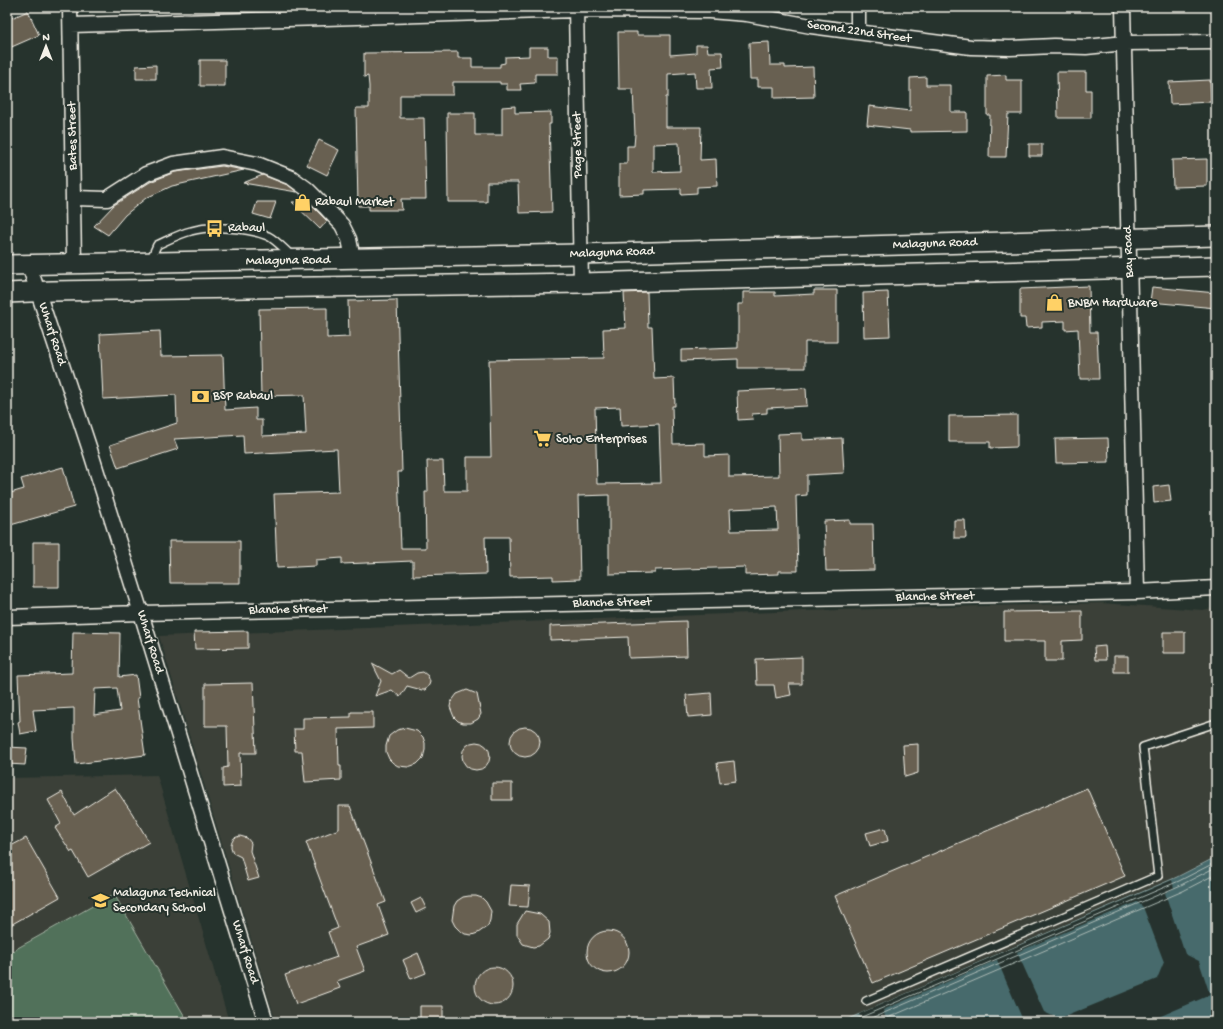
<svg xmlns="http://www.w3.org/2000/svg" width="1223" height="1029" viewBox="0 0 1223 1029" font-family="'Gochi Hand',sans-serif">
	<style>
		.built { fill: #3a4038 }
		.green { fill: #51715a; stroke: #a2b1a1 }
		.water { fill: #466a6c; stroke: #8ca09e }
		.pier { fill: #26332d; fill-rule: evenodd }
		.lines { fill: none; stroke-linecap: round; stroke-linejoin: round }
		.shore { stroke: #aebbb6; stroke-width: 1 }
		.building { fill: #686051; stroke: #f4f1e8; fill-rule: evenodd }
		.lane-casing { stroke: #f4f1e8; stroke-width: 10 }
		.street-casing { stroke: #f4f1e8; stroke-width: 17 }
		.secondary-casing { stroke: #f4f1e8; stroke-width: 22 }
		.lane { stroke: #26332d; stroke-width: 7 }
		.street { stroke: #26332d; stroke-width: 14 }
		.secondary { stroke: #26332d; stroke-width: 19 }
		.labels { text-anchor: middle; dominant-baseline: central; stroke-width: 4; stroke-linejoin: round; paint-order: stroke }
		.street-label { font-size: 13px; fill: #f4f1e8; stroke: #26332d }
		.poi-label { font-size: 13px; fill: #f4f1e8; stroke: #26332d; text-anchor: start }
	</style>
	<rect width="100%" height="100%" fill="#26332d"/>
	<filter id="ink" filterUnits="userSpaceOnUse"><feTurbulence type="fractalNoise" baseFrequency=".025" numOctaves="2"/><feDisplacementMap in="SourceGraphic" scale="8" xChannelSelector="R" yChannelSelector="G"/><feConvolveMatrix kernelMatrix="1 2 1 2 8 2 1 2 1" color-interpolation-filters="sRGB"/></filter>
	<g filter="url(#ink)">
		<path class="built" d="M1101,603L1203,610L1216,607V857L1172,880L841,1022H276L159,636L802,611Z
			M157,775L229,1022H7V778Z"/>
		<path class="green" d="M114,894L188,1022H7V954Z"/>
		<path class="water" d="M1216,857V1022H841L1177,877Z"/>
		<path class="pier" d="M1172,880L1174,888L1165,893L1185,954L1199,961L1210,995L1147,1022H1022V1018L997,960L883,1010L887,1022H863L859,1014ZM1137,902L1143,907L1164,962L1157,979L1059,1019L1044,1012L1017,952Z"/>
		<g class="lines">
			<path class="shore" d="M850,1022L1179,881L1216,862
				M863,1022L1181,885L1216,867
				M878,1022L1183,891L1216,874"/>
		</g>
		<path class="building" d="M28,11L39,35L7,49V20Z
			M618,32H637V35H670V55L696,53V45H707L708,52H722L723,67L711,68L712,88H696L695,72L668,74V97H666V127H701L700,160L716,159L717,186L697,187V193L681,194V189L644,190V194L619,195V164H627V146H634L635,134L633,89H619ZM679,143L680,171L653,172V144Z
			M769,42L770,65H785V68L813,67L814,97L774,98V87H758V79H750L749,43Z
			M529,47H548V56H558V74H535V83L520,84L521,90H507V84H500V82H453V95H400V118H424L426,199H401L402,210H369V206H358L356,108H369V86L368,76L364,77V53L458,52V58H472V67H500V64L505,63V57L529,56Z
			M200,60H225V86H200Z
			M156,65V79H136V66Z
			M1057,72H1086V90H1091V118H1058Z
			M1006,75V80H1022V114H1008L1006,157H989L990,115H987V76Z
			M926,77V85H951V112H967V131L910,132V130L867,125L869,106L910,111V78Z
			M1210,80L1211,102L1170,104L1169,82Z
			M515,106V113L551,112V124H549L552,212L519,213L518,182H487V202H448L447,113H475V135H502V107Z
			M319,140L339,150L327,175L307,165Z
			M1029,144H1042V156H1029Z
			M1207,159V186L1173,187L1172,160Z
			M222,166L244,170L172,186L146,198L125,215L108,235L94,226L114,205L150,182L175,172Z
			M263,175L288,185L297,192L243,183Z
			M301,195L327,221L320,229L292,202H301Z
			M257,202H276L270,219L253,214Z
			M1089,286L1090,332H1097L1099,379H1080L1078,329L1065,330V321L1042,322V327L1026,328L1025,318H1020V289Z
			M1152,287L1216,293V308L1150,302Z
			M814,290H837V342H805V368H738V359L681,361V350L738,348V304H743V292H775V296L814,294Z
			M647,292L648,327H652L654,379L674,378L675,406H672L673,444L705,443V456L729,455V477L779,476L778,434L802,433V440L842,438L844,473L807,475V495L796,496L798,571H779V574L745,575V567L655,570V573L609,574V495L578,496L580,579L553,580V576L510,577L509,537H485L486,574L413,576V561L342,564V558L316,560V566L277,568L274,494L339,492L337,449L244,454L243,435L174,439L178,449L118,468L110,445L177,423L176,395L103,399L100,334L160,331L161,356L223,355L225,410L256,408V420H262V436L306,434L304,395L261,396L259,309L327,308V338L349,337L348,301L397,300L402,472H398L401,548H426L425,492H428L427,461H443L444,491H467V457H491L489,360L604,358L603,329L626,328L624,293ZM620,407L621,426L659,424L661,483L597,484L595,408ZM777,507L778,530L731,531L730,509Z
			M888,292L890,336L864,337L863,293Z
			M806,388L807,406L767,408V413L752,414L753,419L738,420L737,391Z
			M1017,415V447L990,448V442H949V416Z
			M1108,438L1109,462L1056,463L1055,439Z
			M63,467L74,507L7,526V494L24,489L21,479Z
			M1169,485L1171,501L1154,503L1153,487Z
			M850,520V524H873L874,570L826,571L824,521Z
			M954,520H965L966,538H954Z
			M169,541H240V583H170Z
			M33,542H59V587H33Z
			M1082,611V640L1062,641V661H1045V641H1004V612Z
			M686,621L687,656L629,658L628,637L550,640V626Z
			M248,631V648L195,649L194,632Z
			M73,632L120,633L119,677L136,675L139,698H137L145,755L76,764L74,738V708L33,710L36,731L20,734L18,722L20,721L18,675L72,673ZM117,688L120,711L94,715L95,689Z
			M1163,632H1185V653H1163Z
			M1105,646L1106,660H1095L1094,647Z
			M1114,656H1128V672H1114Z
			M802,657V684H789L791,695L776,698L774,685H757L756,659Z
			M372,663L392,674L399,670L409,678L417,673L423,672L428,676L430,682L429,685L425,690H422L407,686L400,697L392,690L375,696L381,681Z
			M253,683L256,753H240L241,786L223,787V768L228,767L227,726H205V684Z
			M467,690L477,694L481,714L478,719L471,723H463L458,721L454,717L450,707L451,702L457,694Z
			M711,693L712,715L688,717L686,695Z
			M351,712H373V728L338,729L339,766H341V780L305,782L302,751H295L294,729H303V718L351,717Z
			M510 742a15 15 0 1 1 30 0a15 15 0 1 1-30 0Z
			M405,728L417,731L423,737L425,743V750L423,758L417,764L408,767L398,766L393,763L389,759L386,752V746L389,736L397,730Z
			M462 756a14 14 0 1 1 28 0a14 14 0 1 1-28 0Z
			M918,744V773L905,777L903,745Z
			M7,747L27,748L25,765L7,764Z
			M734,761L736,781L720,783L717,763Z
			M492,783H512V800H492Z
			M115,788L132,813L149,842L88,877L73,851L71,852L55,828L61,824L48,800L62,792L74,815Z
			M1087,788L1125,876L873,983L835,896Z
			M339,806H350L386,902L378,905L389,935L356,947L365,971L337,981L340,988L296,1004L285,975L337,957L328,932L338,928L306,842L339,829Z
			M885,828L888,841L870,846L866,833Z
			M240,836L247,838L251,843L250,851L259,878L248,881L241,857L233,853L231,847V844L234,838Z
			M26,838L60,897L7,927V848Z
			M511,885L530,886L528,907L509,906Z
			M469,896H476L482,898L486,902L491,911L490,920L488,926L478,933L472,935L465,934L459,930L455,926L452,920L454,906L457,901L463,897Z
			M421,898L426,908L416,913L411,903Z
			M525,911L540,914L549,922L550,933L548,939L539,946L533,947L523,944L517,935V924Z
			M587 952a21 21 0 1 1 42 0a21 21 0 1 1-42 0Z
			M418,953L426,973L411,979L403,960Z
			M475 986a19 19 0 1 1 38 0a19 19 0 1 1-38 0Z
			M420,1006H443V1022H420Z"/>
		<g class="lines">
			<defs>
				<path id="lane" d="M150,261L157,245C168,240 179,234 191,231C212,225 248,228 268,236C276,240 285,250 292,256
					M866,1001L1158,876L1143,747L1216,723"/>
				<path id="street" d="M70,7L74,264
					M576,7L581,283
					M858,7V31
					M1123,7L1137,592
					M71,25L325,18L576,10L709,11L747,14L811,26L971,47L1010,48L1054,46L1086,47L1125,43L1216,42
					M74,198L107,199L146,174L173,164L222,157L257,164L292,178L307,189L325,207L342,225L349,239L353,259
					M29,265L90,450L141,613L266,1022
					M7,617L141,613L1137,592L1216,588"/>
				<path id="secondary" d="M7,265L579,254L1216,236
					M7,293L52,291L581,283L1216,266"/>
			</defs>
			<use href="#lane" class="lane-casing"/>
			<use href="#street" class="street-casing"/>
			<use href="#secondary" class="secondary-casing"/>
			<use href="#lane" class="lane"/>
			<use href="#street" class="street"/>
			<use href="#secondary" class="secondary"/>
		</g>
	</g>
	<defs>
		<symbol id="shop-bare" viewBox="-9 -9 18 18"><path d="M-5-2.5h2.3a2.7 3.5 0 0 1 5.4 0H5L5.5 6h-11ZM-1.5-2.5h3a1.5 2.3 0 0 0-3 0Z" fill="#ffd166" stroke="#26332d" stroke-width="2.5" paint-order="stroke"/></symbol>
		<symbol id="bus-bare" viewBox="-9 -9 18 18"><path d="M-5-6H5V4H4V6H2V4H-2V6H-4V4H-5ZM-3.5-4V0h7V-4ZM-3.5 1.2v1.5H-2V1.2ZM2 1.2v1.5H3.5V1.2Z" fill="#ffd166" stroke="#26332d" stroke-width="2.5" paint-order="stroke"/></symbol>
		<symbol id="bank-bare" viewBox="-9 -9 18 18"><path d="M-6-4H6V4H-6ZM0-2.3a2.3 2.3 0 1 0 0 4.6a2.3 2.3 0 1 0 0-4.6Z" fill="#ffd166" stroke="#26332d" stroke-width="2.5" paint-order="stroke"/></symbol>
		<symbol id="supermarket-bare" viewBox="-9 -9 18 18"><path d="M-6-5.5h2.5l.6 2H6L4.5 2H-2.5L-4.4-4H-6ZM-1.5 3.2a1.3 1.3 0 1 0 .1 0ZM3 3.2a1.3 1.3 0 1 0 .1 0Z" fill="#ffd166" stroke="#26332d" stroke-width="2.5" paint-order="stroke"/></symbol>
		<symbol id="school-bare" viewBox="-9 -9 18 18"><path d="M0-5L7-2L0 1L-7-2ZM-4 1L0 2.5L4 1V4Q0 6-4 4Z" fill="#ffd166" stroke="#26332d" stroke-width="2.5" paint-order="stroke"/></symbol>
	</defs>
	<g fill-rule="evenodd">
		<use href="#shop-bare" x="290" y="190" width="25" height="25"/>
		<use href="#bus-bare" x="202" y="216" width="25" height="25"/>
		<use href="#shop-bare" x="1042" y="290" width="25" height="25"/>
		<use href="#bank-bare" x="188" y="384" width="25" height="25"/>
		<use href="#supermarket-bare" x="530" y="426" width="25" height="25"/>
		<use href="#school-bare" x="88" y="888" width="25" height="25"/>
	</g>
	<g class="labels">
		<g class="street-label">
			<text transform="translate(859 32) rotate(8)">Second 22nd Street</text>
			<text transform="translate(73 136) rotate(-91)">Bates Street</text>
			<text transform="translate(578 145) rotate(-91)">Page Street</text>
			<text transform="translate(935 244) rotate(-2)">Malaguna Road</text>
			<text transform="translate(1129 252) rotate(-92)">Bay Road</text>
			<text transform="translate(612 253) rotate(-2)">Malaguna Road</text>
			<text transform="translate(288 261) rotate(-1)">Malaguna Road</text>
			<text transform="translate(52 334) rotate(72)">Wharf Road</text>
			<text transform="translate(935 597) rotate(-1)">Blanche Street</text>
			<text transform="translate(612 603) rotate(-1)">Blanche Street</text>
			<text transform="translate(288 610) rotate(-1)">Blanche Street</text>
			<text transform="translate(150 642) rotate(73)">Wharf Road</text>
			<text transform="translate(245 952) rotate(73)">Wharf Road</text>
		</g>
		<g class="poi-label">
			<text x="315" y="202">Rabaul Market</text>
			<text x="228" y="228">Rabaul</text>
			<text x="1068" y="303">BNBM Hardware</text>
			<text x="213" y="396">BSP Rabaul</text>
			<text x="556" y="439">Soho Enterprises</text>
			<text x="113" y="893">Malaguna Technical<tspan x="113" dy="15">Secondary School</tspan></text>
		</g>
	</g>
	<rect width="1223" height="1029" fill="none" stroke="#26332d" stroke-width="24"/>
	<rect x="12" y="12" width="1199" height="1005" fill="none" stroke="#f4f1e8" stroke-width="1.5" filter="url(#ink)"/>
	<g transform="translate(46 46)" stroke="#26332d" stroke-width="3" paint-order="stroke">
	<path d="M0-3L7 15L0 10L-7 15Z" fill="#f4f1e8"/>
	<text y="-6" font-size="11" font-weight="bold" text-anchor="middle" fill="#f4f1e8">N</text>
	</g>
</svg>
